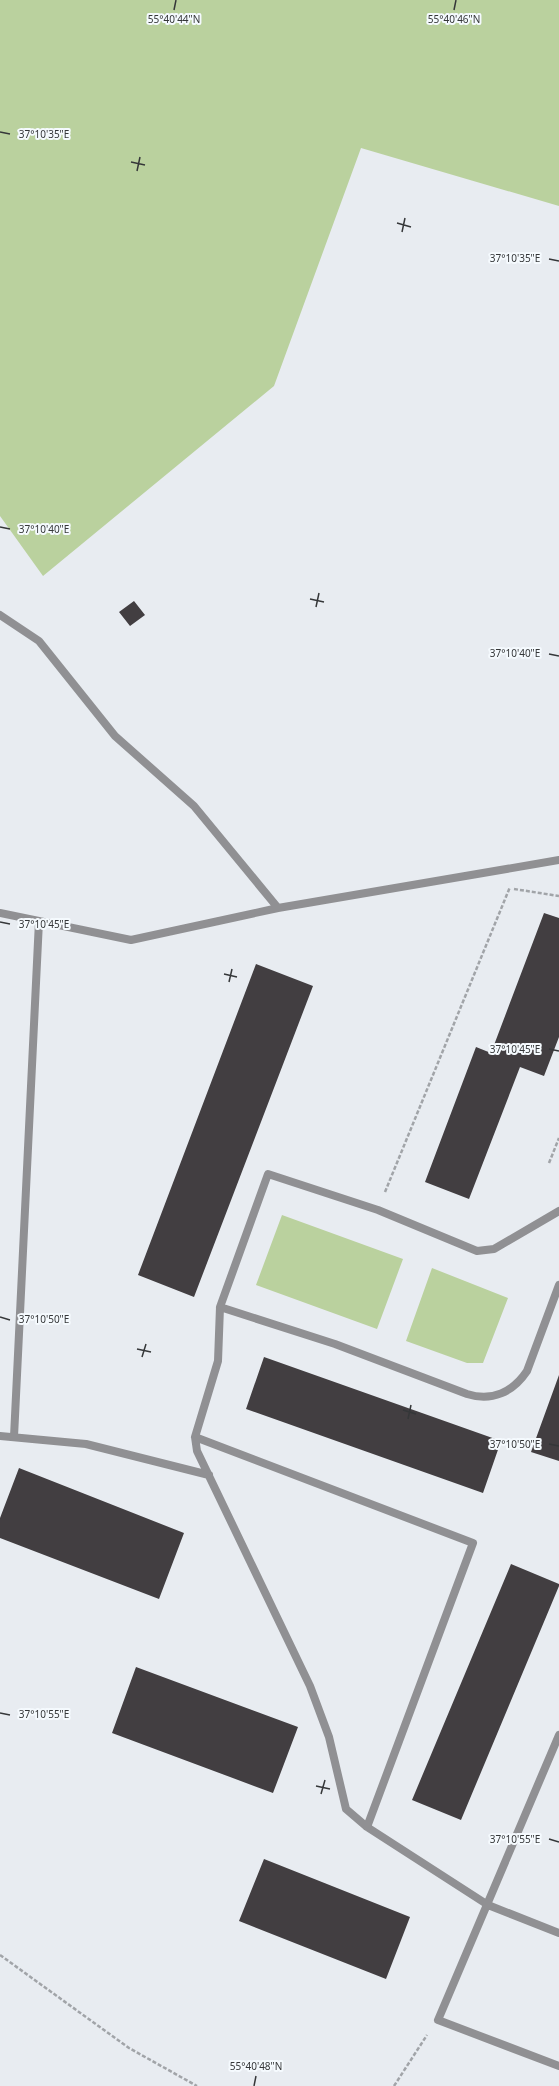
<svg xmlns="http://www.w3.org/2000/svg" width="559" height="2086" viewBox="0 0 559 2086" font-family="'Noto Sans',sans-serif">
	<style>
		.green { fill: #bad19e }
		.building { fill: #423e41 }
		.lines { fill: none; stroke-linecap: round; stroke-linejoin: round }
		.path { stroke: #a1a4a8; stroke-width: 2.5; stroke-dasharray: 4 2; stroke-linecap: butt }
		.lane { stroke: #909093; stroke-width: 8 }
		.ticks { fill: none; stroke: #353739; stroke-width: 1.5 }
		.ticks-label { font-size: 10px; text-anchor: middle; fill: #353739; stroke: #f5fafe; stroke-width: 4; stroke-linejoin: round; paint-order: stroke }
	</style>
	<rect width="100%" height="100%" fill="#e8ecf1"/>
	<path class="green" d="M0,0H559V206L361,148L274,386L43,576L0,516Z
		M282,1215L403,1259L377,1329L256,1285Z
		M432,1268L508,1298L483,1363H467L406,1341Z"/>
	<path class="building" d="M134,601L145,615L130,626L119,612Z
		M544,913L559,918V1037L544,1076L520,1067L469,1199L425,1182L476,1047L491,1053Z
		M256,964L313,986L194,1297L138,1275Z
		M264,1357L501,1441L483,1493L246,1409Z
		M559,1375V1461L531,1452Z
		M19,1468L184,1533L159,1599L0,1538V1518Z
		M511,1564L559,1584V1586L461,1820L412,1800Z
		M136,1667L298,1727L273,1793L112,1733Z
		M264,1859L410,1917L386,1979L239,1921Z"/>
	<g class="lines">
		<path class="path" d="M514,889L559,896
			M549,1163L559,1138
			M385,1192L510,887
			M0,1955L129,2048L197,2086
			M394,2086L427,2035"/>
		<path class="lane" d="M0,615L39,641L115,736L194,806L278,908
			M0,913L131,940L278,908L559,860
			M559,1211L494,1249L477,1251L378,1210L268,1174L220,1307L218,1361L195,1437L197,1451L310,1686L329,1737L346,1809L367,1827L488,1905L559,1933
			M220,1307L335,1344L467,1394C492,1402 513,1392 527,1371L559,1285
			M0,1436L86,1444L209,1475
			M14,1437L39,921
			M195,1437L473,1543L367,1827
			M559,1735L438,2020L559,2066"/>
	</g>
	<path class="ticks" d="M174,10L176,0M454,10L456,0M0,132L10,134M131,162L145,165M137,171L140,157M397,223L411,227M402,232L405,218M549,259L559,261M0,527L10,529M310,599L324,602M316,607L319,593M549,654L559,656M0,922L10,924M224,974L237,977M229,982L232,969M549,1049L559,1051M0,1317L10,1320M137,1349L151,1352M142,1357L146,1344M403,1410L416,1414M408,1419L411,1405M549,1444L559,1446M0,1713L10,1715M316,1786L330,1789M321,1794L325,1780M549,1839L559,1842M254,2086L256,2076"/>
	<g class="ticks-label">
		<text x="174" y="23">55°40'44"N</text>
		<text x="454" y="23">55°40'46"N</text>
		<text x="44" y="138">37°10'35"E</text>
		<text x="515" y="262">37°10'35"E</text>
		<text x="44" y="533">37°10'40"E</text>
		<text x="515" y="657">37°10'40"E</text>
		<text x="44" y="928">37°10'45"E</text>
		<text x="515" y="1053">37°10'45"E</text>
		<text x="44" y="1323">37°10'50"E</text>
		<text x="515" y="1448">37°10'50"E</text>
		<text x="44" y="1718">37°10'55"E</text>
		<text x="515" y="1843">37°10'55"E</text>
		<text x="256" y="2070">55°40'48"N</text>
	</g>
</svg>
